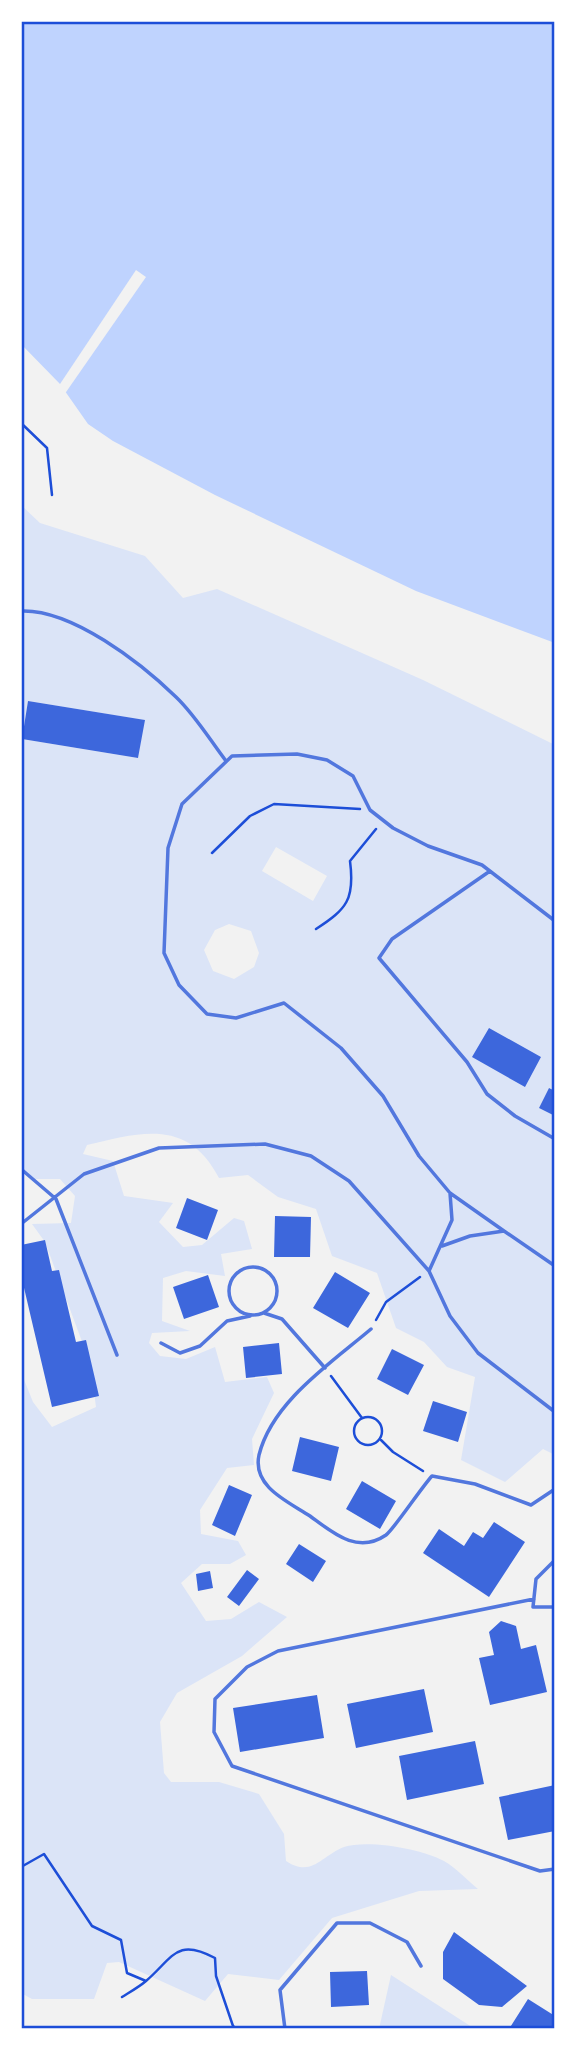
<svg xmlns="http://www.w3.org/2000/svg" width="576" height="2050" viewBox="0 0 576 2050" font-family="'PT Sans Narrow',sans-serif">
	<style>
		.green { fill: #dbe4f7; fill-rule: evenodd }
		.water { fill: #bfd3fe }
		.pier { fill: #f2f2f2 }
		.building { fill: #3d67dc }
		.lines { fill: none; stroke-linecap: round; stroke-linejoin: round }
		.path { stroke: #1d4ed8; stroke-width: 2.5 }
		.service { stroke: #5277de; stroke-width: 3.5 }
		.neatline { fill: none; stroke: #1d4ed8; stroke-width: 2.5 }
	</style>
	<rect width="100%" height="100%" fill="#f2f2f2"/>
	<path class="green" d="M21,505L40,523L145,556L183,598L217,589L423,680L555,745V1091L549,1088L539,1108L555,1116V1455L543,1449L505,1482L461,1460L475,1377L447,1367L424,1342L396,1328L377,1273L332,1256L316,1209L278,1197L248,1175L219,1178C188,1118 141,1132 87,1145L83,1154L113,1161L124,1196L173,1203L159,1222L183,1247L202,1245L234,1218L244,1221L252,1249L221,1254L225,1276L186,1271L163,1278L162,1321L190,1331L152,1333L149,1343L160,1356L186,1359L215,1347L225,1382L267,1377L274,1393L252,1439L254,1465L227,1468L200,1510L201,1534L238,1541L246,1555L230,1564H202L181,1583L206,1621L231,1619L259,1602L287,1617L242,1656L177,1693L160,1722L164,1773L171,1782H219L259,1794L284,1834L286,1861C312,1878 321,1856 344,1847C367,1839 423,1849 444,1861C456,1868 467,1880 478,1889L419,1891L332,1918L279,1980L228,1974L205,2001L119,1962L107,1963L94,1999H32L21,1993V1372L33,1402L52,1427L96,1407L90,1363L45,1242L32,1224L71,1223L75,1196L60,1179H35L21,1169ZM28,701L144,720L138,758L22,739ZM276,847L327,876L313,901L262,871ZM229,924L251,931L259,953L254,967L234,979L213,971L204,950L215,930Z
		M391,1975L475,2029H379Z"/>
	<path class="water" d="M21,21H555V643L416,591L215,495L113,441L88,424L60,384L21,344Z"/>
	<path class="pier" d="M136,270L146,277L64,395L58,387Z"/>
	<path class="building" d="M28,701L145,720L138,758L22,739Z
		M489,1028L541,1057L525,1087L472,1057Z
		M549,1088L555,1091V1116L539,1108Z
		M187,1198L218,1210L207,1240L176,1228Z
		M275,1216L311,1217L310,1257H274Z
		M45,1240L52,1271L59,1270L76,1342L86,1340L99,1396L52,1407L21,1275V1245Z
		M335,1272L370,1293L348,1328L313,1308Z
		M208,1275L219,1307L184,1319L173,1287Z
		M279,1343L282,1374L246,1378L243,1347Z
		M392,1349L424,1365L408,1395L377,1379Z
		M433,1401L467,1412L458,1442L423,1431Z
		M300,1437L339,1447L331,1481L292,1471Z
		M362,1481L396,1501L380,1529L346,1509Z
		M229,1485L252,1495L235,1536L212,1525Z
		M494,1522L525,1542L489,1597L423,1553L439,1529L464,1546L473,1532L483,1538Z
		M299,1544L326,1561L313,1582L286,1564Z
		M247,1570L259,1579L239,1606L227,1597Z
		M210,1571L213,1588L198,1591L196,1574Z
		M501,1621L516,1626L521,1649L536,1645L547,1692L490,1705L479,1658L494,1655L489,1632Z
		M424,1689L433,1732L356,1748L347,1704Z
		M317,1695L324,1738L240,1752L233,1708Z
		M475,1741L484,1784L407,1800L399,1756Z
		M555,1785V1831L508,1840L499,1797Z
		M454,1932L527,1986L502,2007L479,2005L443,1979V1952Z
		M367,1971L369,2005L331,2007L330,1972Z
		M528,1999L555,2016V2029H509Z"/>
	<g class="lines">
		<path class="path" d="M21,423L47,448L52,495
			M212,853L250,816L274,804L360,809
			M316,929C347,909 355,899 350,861L376,829
			M376,1320L386,1302L420,1277
			M331,1376L362,1418
			M354 1431a14 14 0 1 1 28 0a14 14 0 1 1-28 0Z
			M381,1440L393,1452L423,1471
			M21,1867L44,1854L92,1926L121,1940L127,1973L146,1981
			M122,1997C130,1992 139,1987 146,1981C173,1958 176,1937 215,1958L216,1976L233,2026L238,2029"/>
		<path class="service" d="M21,611C72,609 141,663 176,697C195,715 210,740 226,761
			M490,871L392,939L379,958L467,1062L487,1094L515,1116L555,1139
			M21,1169L56,1199L117,1355
			M21,1224L84,1174L159,1148L265,1144L311,1156L349,1181L429,1271L450,1316L478,1353L555,1412
			M504,1231L450,1193L419,1156L383,1096L341,1048L284,1003L236,1018L207,1014L179,985L164,953L168,848L182,804L232,756L297,754L327,760L353,776L370,810L393,828L428,846L482,865L555,921
			M442,1246L470,1236L504,1231L555,1266
			M229 1291a24 24 0 1 1 48 0a24 24 0 1 1-48 0Z
			M429,1271L452,1220L450,1193
			M264,1313L282,1319L325,1368
			M371,1329C331,1363 272,1402 259,1455C252,1487 289,1502 310,1516C332,1532 357,1555 386,1535C394,1529 421,1488 432,1476L475,1484L531,1505L555,1489
			M161,1343L180,1353L200,1346L227,1321L250,1316
			M555,1560L536,1579L533,1607H555
			M534,1599L278,1651L247,1667L215,1699L214,1732L232,1766L540,1871L555,1869
			M285,2029L280,1990L337,1923H370L407,1942L421,1966"/>
	</g>
	<rect width="576" height="2050" fill="none" stroke="#ffffff" stroke-width="46"/>
	<rect x="23" y="23" width="530" height="2004" class="neatline"/>
</svg>
